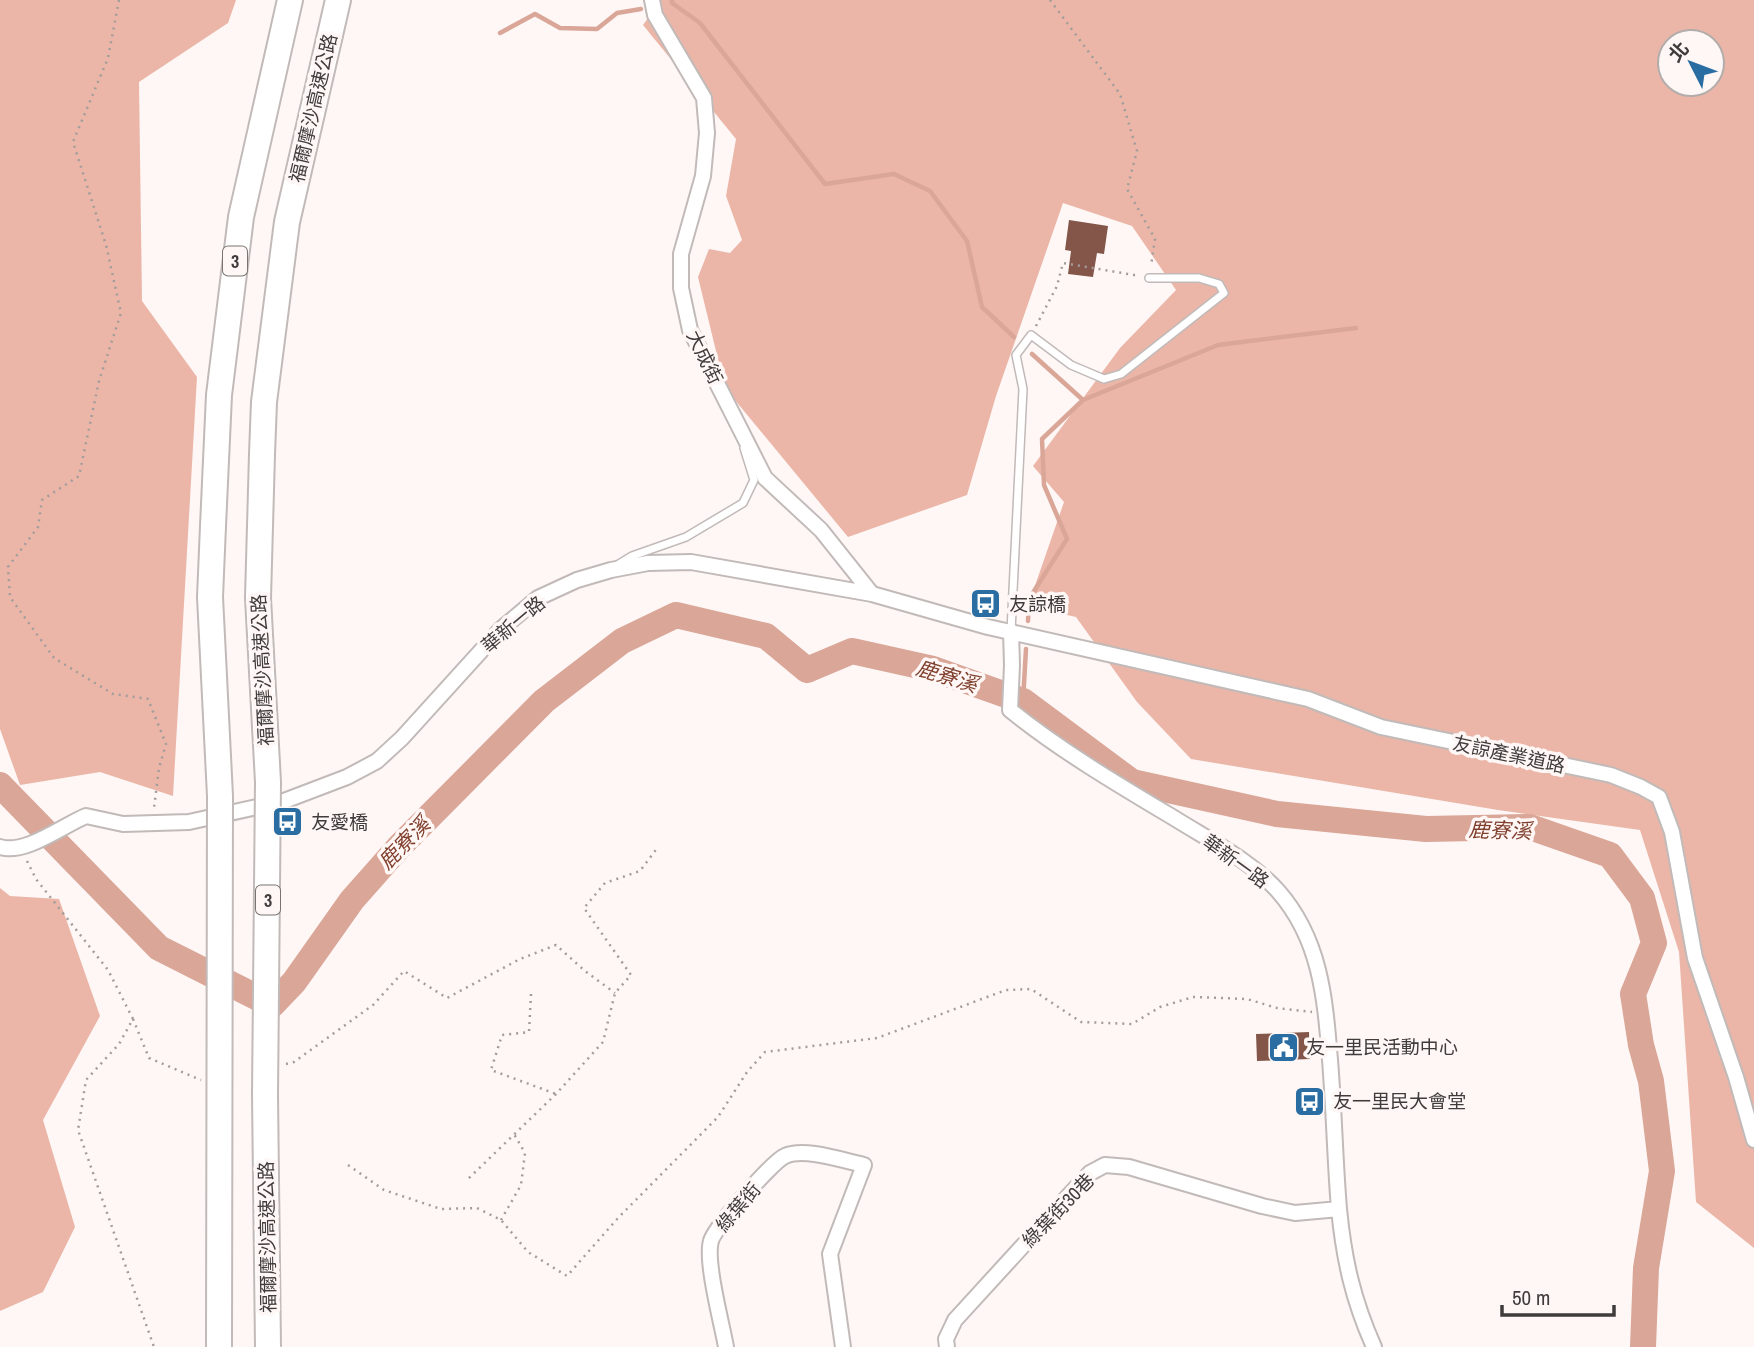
<svg xmlns="http://www.w3.org/2000/svg" width="1754" height="1347" viewBox="0 0 1754 1347" font-family="'Archivo Narrow','Noto Sans TC',sans-serif">
	<style>
		.forest { fill: #ebb6a8; fill-rule: evenodd }
		.lines { fill: none; stroke-linecap: round; stroke-linejoin: round }
		.stream { stroke: #daa698; stroke-width: 4.5 }
		.river { stroke: #daa698; stroke-width: 26 }
		.building { fill: #845649 }
		.lane-casing { stroke: #c1bab8; stroke-width: 10 }
		.street-casing { stroke: #c1bab8; stroke-width: 18 }
		.highway-casing { stroke: #c1bab8; stroke-width: 28 }
		.path { stroke: #a29d9b; stroke-width: 2.5; stroke-dasharray: 2 5; stroke-linecap: butt }
		.lane { stroke: #fff; stroke-width: 7 }
		.street { stroke: #fff; stroke-width: 14 }
		.highway { stroke: #fff; stroke-width: 24 }
		.highway-bridge-casing { stroke: #c1bab8; stroke-width: 28; stroke-linecap: butt }
		.highway-bridge { stroke: #fff; stroke-width: 24 }
		.labels { text-anchor: middle; dominant-baseline: central; stroke-width: 7; stroke-linejoin: round; paint-order: stroke }
		.shield { fill: #fef7f5; stroke: #787473; stroke-width: 2 }
		.shield-label { font-size: 18px; font-weight: bold; fill: #3f3c3b }
		.street-label { font-size: 19px; fill: #3f3c3b; stroke: #fef7f5 }
		.poi-label { font-size: 19px; fill: #3f3c3b; stroke: #fef7f5; text-anchor: start }
		.water-label { font-size: 21px; font-style: italic; fill: #803f2d; stroke: #fef7f5 }
	</style>
	<rect width="100%" height="100%" fill="#fef7f5"/>
	<path class="forest" d="M0,0H236L228,23L139,82L142,301L197,377L173,796L100,772L20,785L0,729Z
		M661,0H1754V1248L1696,1202L1679,952L1640,830L1498,810L1191,759L1137,702L1076,617L1028,606L1064,502L1033,466L1120,348L1176,290L1132,226L1063,203L996,396L967,495L848,537L725,388L698,277L709,249L730,253L742,240L726,196L736,139L643,25ZM1670,42H1712V84H1670Z
		M0,888L10,896L59,899L100,1016L43,1120L75,1227L43,1292L0,1311Z"/>
	<g class="lines">
		<path class="stream" d="M672,0V3L700,23L825,184L894,174L930,191L967,241L982,307L1014,337
			M500,33L535,14L560,28L597,29L617,13L641,9
			M1083,400L1218,345L1356,328
			M1028,621L1029,599L1067,539L1044,485L1042,439L1083,400L1032,354
			M1023,701L1026,649"/>
		<path class="river" d="M0,785L159,948L272,1005L294,982L352,900L398,848L544,701L622,641L676,615L766,636L807,670L852,651L933,669L1023,701L1132,782L1277,814L1426,829L1530,827L1610,855L1642,898L1654,943L1633,994L1641,1045L1651,1081L1662,1171L1646,1268L1643,1347"/>
	</g>
	<path class="building" d="M1069,220L1108,226L1104,254L1097,253L1093,277L1068,274L1071,251L1065,250Z
		M1309,1032L1310,1059L1257,1061L1256,1034Z"/>
	<g class="lines">
		<defs>
			<path id="lane" d="M619,564L632,556L686,537L743,503L754,480L744,448
				M1011,631L1023,389L1016,355L1031,335L1071,365L1104,379L1121,374L1224,293L1219,284L1199,278H1149"/>
			<path id="street" d="M652,0L655,15L704,98L707,133L703,176L681,254V288L690,330L765,478L821,530L872,594
				M1011,631L1012,665L1010,710C1061,751 1117,784 1174,818C1209,840 1250,860 1278,891C1321,940 1325,999 1330,1060C1334,1110 1335,1160 1339,1209C1344,1260 1353,1300 1374,1347
				M0,847C25,855 62,826 86,816L123,824L189,822L284,801L347,777L377,761L402,738L500,630L538,598L577,580L611,570L648,563L691,562L872,594L988,627L1308,699L1381,727L1611,775L1641,787L1659,797L1672,832L1695,958L1736,1077L1754,1140
				M726,1347C722,1324 705,1261 711,1241C714,1228 773,1161 785,1156C805,1147 844,1161 864,1165L830,1254L843,1347
				M947,1347L946,1339L955,1320L1072,1192L1090,1173L1105,1165L1129,1167L1262,1206L1295,1213L1339,1209"/>
			<path id="highway" d="M262,454L264,402L287,222L338,0
				M213,526L219,395L241,217L290,0"/>
		</defs>
		<use href="#lane" class="lane-casing"/>
		<use href="#street" class="street-casing"/>
		<use href="#highway" class="highway-casing"/>
		<path class="path" d="M119,0L108,58L73,142L106,245L121,313L99,381L79,476L42,500L38,527L8,567L10,597L54,658L113,694L148,699L166,744L159,768L154,808
			M1050,0L1120,94L1137,151L1127,189L1155,239L1151,266
			M1036,326L1057,286L1063,263L1140,276
			M27,861L36,879L108,970L133,1019L119,1044L86,1080L78,1130L154,1347
			M531,994L529,1032L502,1035L491,1070L556,1094
			M133,1019L149,1058L201,1080
			M286,1064L294,1062L373,1005L404,971L447,998L520,959L556,945L585,971L615,993
			M348,1165L384,1190L441,1209L477,1208L501,1220L528,1252L567,1276L618,1218L718,1117L747,1072L765,1052L877,1038L1006,990L1031,989L1081,1022L1132,1024L1160,1007L1193,997L1247,999L1277,1008L1312,1012
			M469,1178L556,1094L603,1042L615,993L631,975L584,908L605,883L640,871L658,847
			M501,1220L521,1185L525,1153L514,1134"/>
		<use href="#lane" class="lane"/>
		<use href="#street" class="street"/>
		<use href="#highway" class="highway"/>
		<defs>
			<path id="highway-bridge" d="M262,454L258,598L268,782L265,1095L268,1347
				M213,526L210,597L220,796L219,1347"/>
		</defs>
		<use href="#highway-bridge" class="highway-bridge-casing"/>
		<use href="#highway-bridge" class="highway-bridge"/>
	</g>
	<defs>
		<symbol id="bus-square" viewBox="-11 -11 22 22"><rect x="-9" y="-9" width="18" height="18" rx="4" fill="#2a6da2" stroke="#fef7f5"/><path d="M-5-6H5V4H4V6H2V4H-2V6H-4V4H-5ZM-3.5-4V0h7V-4ZM-3.5 1.2v1.5H-2V1.2ZM2 1.2v1.5H3.5V1.2Z" fill="#fff"/></symbol>
		<symbol id="civic-square" viewBox="-11 -11 22 22"><rect x="-9" y="-9" width="18" height="18" rx="4" fill="#2a6da2" stroke="#fef7f5"/><path d="M-.6-6.5H3V-4.5H.6V-3L4-1V1h2V6H-6V1h2V-1L-.6-3ZM-1.2 2.5V6h2.4V2.5Z" fill="#fff"/></symbol>
	</defs>
	<g fill-rule="evenodd">
		<use href="#bus-square" x="968" y="586" width="35" height="35"/>
		<use href="#bus-square" x="270" y="804" width="35" height="35"/>
		<use href="#civic-square" x="1266" y="1030" width="35" height="35"/>
		<use href="#bus-square" x="1292" y="1084" width="35" height="35"/>
	</g>
	<g class="labels">
		<g class="shield">
			<rect x="223" y="246.5" width="24" height="29" rx="5"/>
			<rect x="256" y="885.5" width="24" height="29" rx="5"/>
		</g>
		<g class="shield-label">
			<text x="235" y="261">3</text>
			<text x="268" y="900">3</text>
		</g>
		<g class="street-label">
			<text transform="translate(313 108) rotate(-77)">福爾摩沙高速公路</text>
			<text transform="translate(705 357) rotate(64)">大成街</text>
			<text transform="translate(513 624) rotate(-40)">華新一路</text>
			<text transform="translate(262 670) rotate(-93)">福爾摩沙高速公路</text>
			<text transform="translate(1509 754) rotate(12)">友諒產業道路</text>
			<text transform="translate(1236 861) rotate(36)">華新一路</text>
			<text transform="translate(738 1207) rotate(-50)">綠葉街</text>
			<text transform="translate(1058 1210) rotate(-46)">綠葉街30巷</text>
			<text transform="translate(267 1237) rotate(-91)">福爾摩沙高速公路</text>
		</g>
		<g class="poi-label">
			<text x="1009" y="604">友諒橋</text>
			<text x="311" y="822">友愛橋</text>
			<text x="1306" y="1047">友一里民活動中心</text>
			<text x="1333" y="1101">友一里民大會堂</text>
		</g>
		<g class="water-label">
			<text transform="translate(947 676) rotate(17)">鹿寮溪</text>
			<text transform="translate(1500 830) rotate(2)">鹿寮溪</text>
			<text transform="translate(404 843) rotate(-46)">鹿寮溪</text>
		</g>
	</g>
	<g transform="translate(1691 63) rotate(312)"><circle r="33" fill="#fef7f5" stroke="#b2acab" stroke-width="2"/>
	<path d="M0-5L12 26L0 18L-12 26Z" fill="#2a6da2"/>
	<text y="-10" font-size="19" font-weight="bold" text-anchor="middle" fill="#3f3c3b">北</text>
	</g>
	<path d="M1502 1305v10h112v-10" fill="none" stroke="#3f3c3b" stroke-width="3.5"/>
	<text x="1512" y="1305" font-size="21" fill="#3f3c3b" stroke="#fef7f5" stroke-width="5" paint-order="stroke">50 m</text>
</svg>
